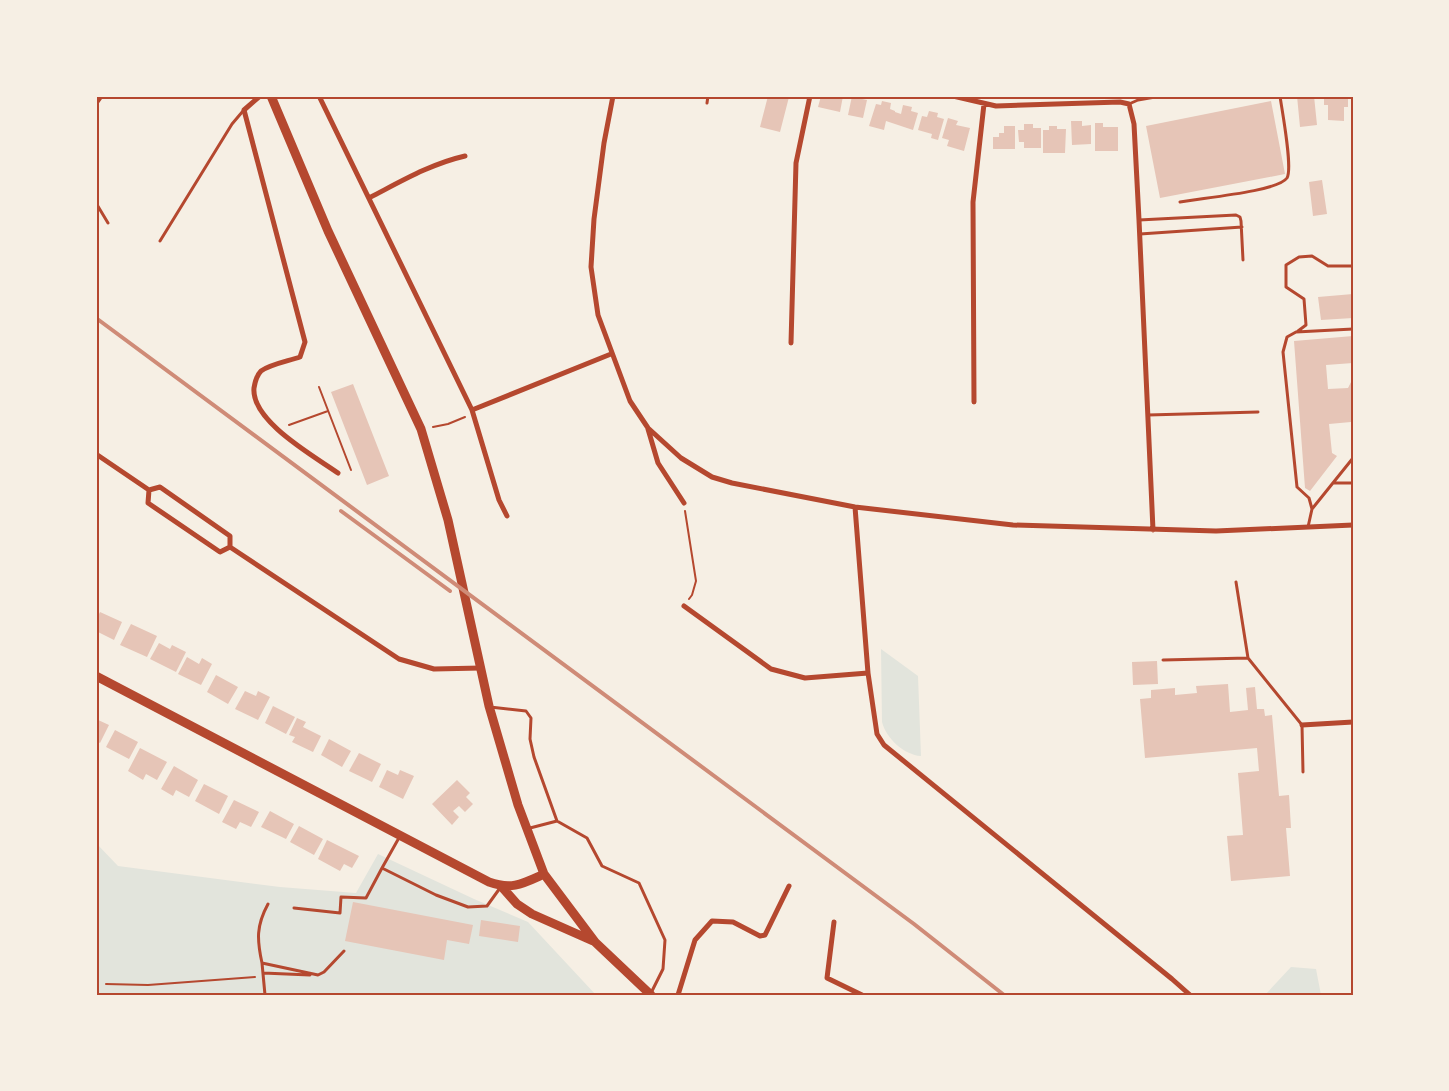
<svg xmlns="http://www.w3.org/2000/svg" width="1449" height="1091" viewBox="0 0 1449 1091" font-family="'Sofia Sans Condensed',sans-serif">
	<style>
		.green { fill: #e2e4dc }
		.building { fill: #e6c5b7 }
		.lines { fill: none; stroke-linecap: round; stroke-linejoin: round }
		.path { stroke: #b5482f; stroke-width: 2 }
		.service { stroke: #b5482f; stroke-width: 3 }
		.minor { stroke: #b5482f; stroke-width: 5 }
		.primary { stroke: #b5482f; stroke-width: 9 }
		.rail { stroke: #cf8b77; stroke-width: 4 }
		.neatline { fill: none; stroke: #b5482f; stroke-width: 2 }
	</style>
	<rect width="100%" height="100%" fill="#f6efe4"/>
	<path class="green" d="M881,649L918,676L921,756C904,755 886,738 882,722Z
		M96,843L118,866L280,887L356,893L378,854L474,899L528,922L596,995H96Z
		M1291,967L1316,969L1321,995H1265Z"/>
	<path class="building" d="M768,96L789,97L780,132L760,127Z
		M821,96H843L840,112L818,107Z
		M852,96H862V99L867,100L863,118L848,115Z
		M1297,96H1314L1317,125L1300,127Z
		M1324,96H1348V107H1344V121L1328,120V105H1324Z
		M882,101L891,103L890,109L895,111V112L901,114L903,105L912,107L911,111L918,113L913,130L886,121L884,130L869,126L876,104L881,105Z
		M1271,101L1285,174L1160,198L1146,126Z
		M929,111L938,113L937,117L944,119L938,140L931,138L932,134L918,130L922,116L927,117Z
		M948,118L958,121L956,125L970,128L964,151L947,146L949,140L942,138Z
		M1071,121H1082V126L1091,125V144L1072,145Z
		M1095,123H1103V127H1118V151H1095Z
		M1024,124H1033V128H1041V148H1024V142H1019L1018,130H1024Z
		M1004,126H1015V149H993V137H999V133H1004Z
		M1049,126H1057V129H1066L1065,153H1043V130H1049Z
		M1322,180L1327,214L1313,216L1309,182Z
		M1353,294V318L1321,320L1318,297Z
		M1353,336V363L1326,365L1328,389L1348,388L1353,378V424L1351,422L1329,424L1332,453L1337,456L1310,491L1305,488L1294,341Z
		M353,384L389,476L367,485L331,392Z
		M100,612L122,622L114,640L96,631V620Z
		M131,624L157,636L147,657L120,645Z
		M159,643L170,649L172,645L186,652L176,672L150,659Z
		M187,657L199,664L202,658L212,664L201,685L178,674Z
		M1157,661L1158,684L1133,685L1132,662Z
		M216,675L238,687L228,704L207,692Z
		M1228,684L1230,712L1248,710L1246,688L1255,687L1257,709H1264L1265,716L1272,715L1279,796L1289,795L1291,828H1286L1290,876L1231,881L1227,836L1243,835L1238,773L1259,771L1257,748L1145,758L1140,699L1151,698V690L1175,688V695L1197,693L1196,686Z
		M245,691L256,696L258,691L270,697L258,720L235,709Z
		M273,706L295,717L286,734L265,723Z
		M297,718L306,722L303,727L321,736L313,752L292,742L295,737L289,735Z
		M96,719L109,725L100,743L96,741Z
		M115,730L138,742L129,759L106,747Z
		M329,739L351,751L342,767L321,755Z
		M140,748L167,762L157,780L146,774L143,780L128,771Z
		M359,753L381,764L372,782L349,771Z
		M174,766L198,780L189,797L176,790L173,796L161,789Z
		M387,770L398,775L400,770L414,776L403,799L379,787Z
		M457,780L470,793L466,797L473,804L465,812L459,806L453,811L459,817L452,825L432,804Z
		M204,784L228,796L219,814L195,801Z
		M234,800L259,812L251,827L240,822L236,829L222,822Z
		M270,811L294,824L286,839L261,827Z
		M299,826L323,839L314,855L290,842Z
		M327,840L359,856L352,868L344,864L340,871L318,859Z
		M353,902L473,925L469,944L447,940L444,960L345,941Z
		M481,920L520,926L518,942L479,936Z"/>
	<g class="lines">
		<path class="path" d="M319,387L351,470
			M289,425L328,411
			M433,427L448,424L465,417
			M685,511L696,581L692,595L689,599
			M106,984L148,985L255,977"/>
		<path class="service" d="M707,103L708,96
			M1129,104L1138,100L1161,96
			M1180,202C1199,198 1277,192 1287,178C1293,168 1282,111 1280,96
			M96,203L108,223
			M1139,220L1236,215L1240,217L1241,221L1243,260
			M1140,234L1242,227
			M160,241L232,124L243,111
			M1298,331L1306,325L1304,299L1286,287V265L1299,257L1312,256L1328,266H1353
			M1148,415L1258,412
			M1334,483H1353
			M1312,509L1309,498L1297,487L1283,352L1287,337L1296,332L1353,329
			M1308,527L1312,509L1353,458
			M1236,582L1248,658
			M1163,660L1248,658L1302,725L1303,772
			M490,707L526,711L531,718L530,739L534,757L557,821L587,838L602,866L639,883L665,940L663,969L651,993
			M530,828L557,821
			M400,836L382,868L436,895L468,907L487,906L500,888
			M268,904C256,926 257,940 262,963L318,975L324,972L344,951
			M294,908L340,913L341,897L366,898L382,868
			M262,963L265,995
			M263,973L310,975"/>
		<path class="minor" d="M260,96L244,110L305,342L300,357C289,361 271,364 261,371C257,375 255,382 254,388C251,421 314,456 338,473
			M319,96L472,410L499,500L507,516
			M613,96L604,143L594,219L591,267L598,315L630,401L648,428L681,458L712,477L732,483L855,507L1013,525L1216,531L1353,525
			M953,96L996,106L1120,102L1129,104L1134,124L1139,220L1153,530
			M96,103L101,96
			M369,198C400,182 430,164 465,156
			M791,343L796,163L810,96
			M974,402L973,202L984,104
			M472,410L611,354
			M648,429L658,463L684,503
			M96,454L149,490
			M149,490L148,503L220,552L230,547
			M149,490L160,487L230,536V547
			M855,507L868,673L877,734L884,745L1172,979L1190,995
			M230,547L399,659L434,669L481,668
			M684,606L771,669L805,678L868,673
			M1302,725L1353,722
			M834,922L827,978L862,995
			M678,995L695,940L712,921L733,922L760,936L765,935L789,886"/>
		<path class="primary" d="M271,96L328,231L421,429L448,520L489,706L518,805L544,874L595,942L651,995
			M96,676L489,882C512,890 522,884 544,874
			M501,886L517,904L532,914L593,941"/>
		<path class="rail" d="M96,318L914,924L1004,995
			M341,511L450,591"/>
	</g>
	<rect width="1449" height="1091" fill="none" stroke="#f6efe4" stroke-width="195"/>
	<rect x="98" y="98" width="1254" height="896" class="neatline"/>
</svg>
